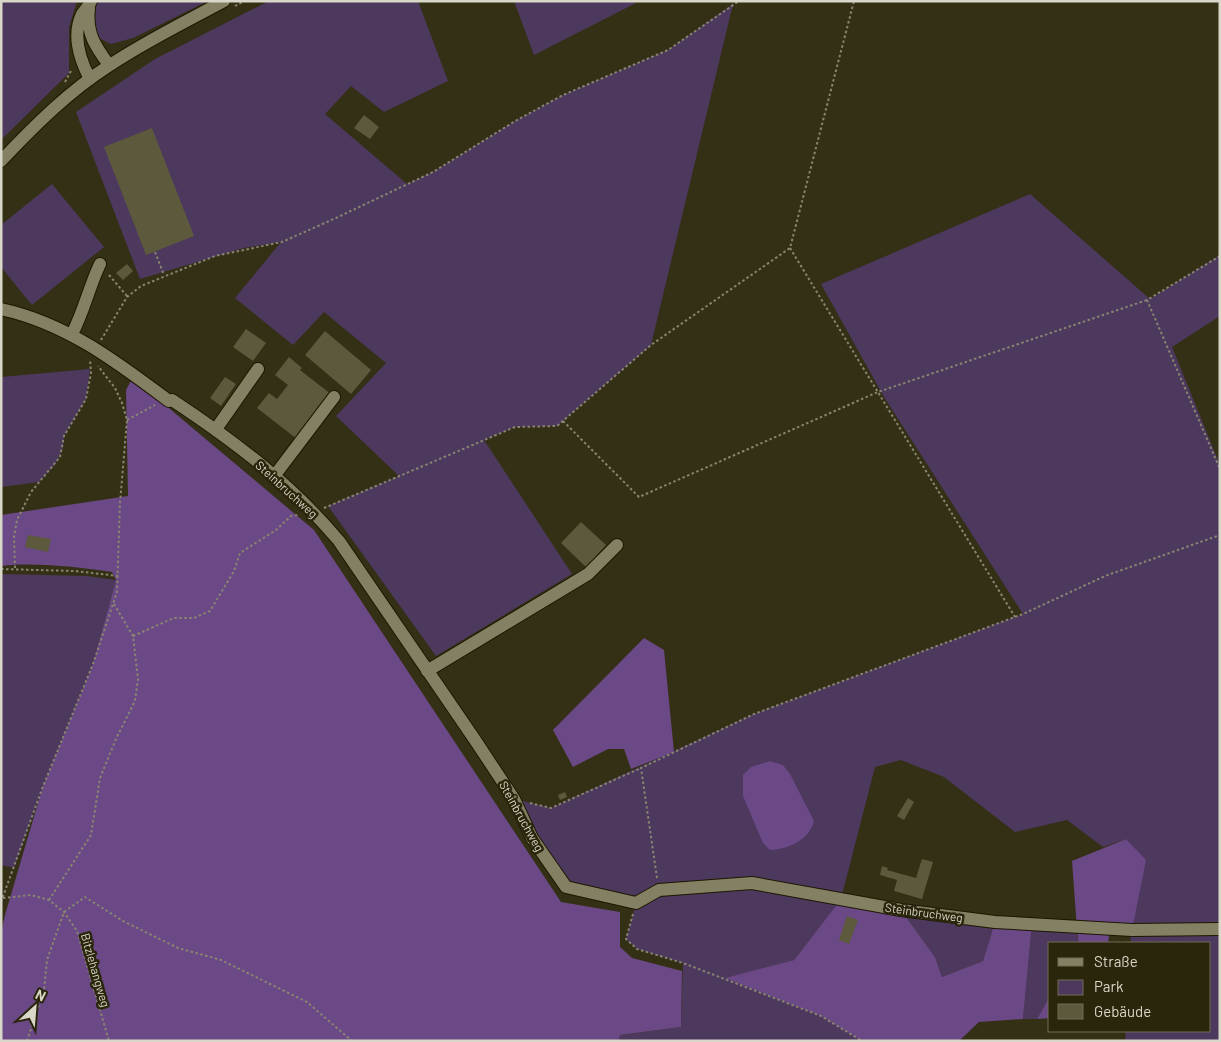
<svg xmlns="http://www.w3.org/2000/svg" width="1221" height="1042" viewBox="0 0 1221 1042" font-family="Barlow,sans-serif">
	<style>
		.green { fill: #4d385e }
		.forest { fill: #6b4886 }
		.building { fill: #5c593d }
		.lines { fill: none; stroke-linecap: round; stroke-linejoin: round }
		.minor-casing { stroke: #1c1800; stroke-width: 14 }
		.path { stroke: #888570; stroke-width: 2; stroke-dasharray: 2.5 2.5; stroke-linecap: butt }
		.minor { stroke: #848063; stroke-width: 12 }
		.labels { text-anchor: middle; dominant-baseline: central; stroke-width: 5; stroke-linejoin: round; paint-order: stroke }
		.street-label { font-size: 12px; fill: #d9d7c7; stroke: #2a260c }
	</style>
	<rect width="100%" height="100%" fill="#343016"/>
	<path class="green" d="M1,1H77L69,27V73L1,140Z
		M98,1H208L133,38L111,44L97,37L93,12Z
		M269,1H418L448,81L384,112L351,86L325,114L407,184L433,172L517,120L563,95L668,50L733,4L734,1L733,4L651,345L557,426L515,427L484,440L572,574L436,656L328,506L399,476L336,416L386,363L324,312L293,345L235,298L281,242L244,248L140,279L76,112L155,59Z
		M514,1H635L636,3L534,55Z
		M52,184L104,247L32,305L1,267V225Z
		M1030,194L1150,299L1220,255V316L1172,347L1220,465V1041H1125L1126,1031H1210V943H1131L1126,839L1103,847L1067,820L1015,832L944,777L901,760L875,767L841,899L794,960L726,978L821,1016L862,1041H619L620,1035L681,1027L683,963L637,949L626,939L636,904L566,887L514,799L551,808L754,714L1023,614L884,397L821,284Z
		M90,369L86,399L64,436L63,448L55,465L39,482L1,487V377Z
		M1,574L87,576L116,580L93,664L42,789L14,868L1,865Z
		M901,910L995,922L983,961L942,977L935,957Z
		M1032,924L1075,927L1078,943H1050V996L1037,1019H1023Z"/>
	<path class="forest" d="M134,375L158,399L314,530L561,902L620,912V947L632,958L682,971L681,1027L620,1035L619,1041H1V933L5,915L42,789L93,664L116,580L112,572C76,567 38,562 1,566V515L128,496L126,390Z
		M644,638L664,650L674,752L631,769L624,749H608L573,767L553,730Z
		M770,761L783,765L790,774L814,821C809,840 789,849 770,850L763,843L743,796V775L751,767Z
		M1126,839L1146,860L1132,930H1110L1108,943H1078L1072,861Z
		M841,899L901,910L935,957L942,977L983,961L995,922L1032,924L1023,1019L979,1022L959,1041H862L821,1016L725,978L794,960Z
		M1050,996V1018L1037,1019Z"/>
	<path class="building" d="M364,115L379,127L370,139L354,128Z
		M152,128L194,236L146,255L104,147Z
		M127,264L133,271L123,280L116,273Z
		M246,329L266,343L253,361L233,347Z
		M325,331L371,370L351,394L305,355Z
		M289,357L302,368L300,370L332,395L297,439L257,408L269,393L277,399L288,385L275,375Z
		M225,377L236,384L221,406L210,398Z
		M581,522L606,545L586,567L561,543Z
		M28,535L51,539L48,552L25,547Z
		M565,792L567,797L560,800L558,795Z
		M908,798L914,802L904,820L897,816Z
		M922,859L933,862L922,899L894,891L897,880L880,875L882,866L888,868L887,870L916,878Z
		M847,916L858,920L849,944L839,940Z"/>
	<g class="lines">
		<defs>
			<path id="minor" d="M89,8C86,33 95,46 109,65
				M90,79C80,60 72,35 82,14C85,10 89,6 91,1
				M1,161C34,126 69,91 110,65C146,41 185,22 224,1
				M1,309C66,323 117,362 169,401L172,400C234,441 291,484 339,541L475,740L514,799L532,838L566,887L636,903L659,890L752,883L901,910L995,922L1132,930L1220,929
				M72,334C84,311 89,287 100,264
				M216,429L258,369
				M275,475L334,397
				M427,671L588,574L617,545"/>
		</defs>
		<use href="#minor" class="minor-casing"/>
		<path class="path" d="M235,6L244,1
			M65,82L72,69
			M790,248L1015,617
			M155,252L164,275
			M1220,256L1147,300L1220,469
			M109,275L127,296
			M101,340L127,297L141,286L215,256L282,242L336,218L433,172L517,120L563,95L668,50L739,1
			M127,420L155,405
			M563,421L639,497L878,392L1147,300
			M324,508L515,427L557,426L651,345L790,248L854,1
			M15,568L14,537L17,520L31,492L60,457L64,436L86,399L91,373L90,359
			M1,569L75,571L118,576
			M133,636L174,618H194L210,611L234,571L240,553L276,530L291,516L298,515
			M530,803L551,808L641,768
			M657,878L641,768L754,714L1023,614L1105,576L1220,535
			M3,898L31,895L49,900L64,912L77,931L109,1041
			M49,900L91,835L100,778L116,739L135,701L138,679L133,636L114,604
			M1,902L42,789L93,664L117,592L120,503L127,420L122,403L115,388L98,366
			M633,914L626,939L637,949L683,963L821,1016L862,1041
			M27,1041L44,990L47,960L64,912L85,897L123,921L178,948L221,960L307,1002L352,1041"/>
		<use href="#minor" class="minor"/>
	</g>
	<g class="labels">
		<g class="street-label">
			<text transform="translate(287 489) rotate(42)">Steinbruchweg</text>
			<text transform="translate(522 816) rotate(61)">Steinbruchweg</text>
			<text transform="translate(924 912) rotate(8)">Steinbruchweg</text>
			<text transform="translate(96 970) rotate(74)">Bitzlehangweg</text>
		</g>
	</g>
	<rect width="1221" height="1042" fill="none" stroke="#d9d7c7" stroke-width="5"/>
	<rect x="1048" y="942" width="162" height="90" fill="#2a260c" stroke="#706d57"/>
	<rect x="1058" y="958" width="25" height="8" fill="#848063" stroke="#706d57"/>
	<text x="1094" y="967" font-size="15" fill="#d9d7c7">Straße</text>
	<rect x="1058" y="980" width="25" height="15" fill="#4d385e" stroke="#706d57"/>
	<text x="1094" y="992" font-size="15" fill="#d9d7c7">Park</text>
	<rect x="1058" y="1004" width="25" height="15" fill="#5c593d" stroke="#706d57"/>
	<text x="1094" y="1017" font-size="15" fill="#d9d7c7">Gebäude</text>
	<g transform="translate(35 1007) rotate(26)" stroke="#2a260c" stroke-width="4" paint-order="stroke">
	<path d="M0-4L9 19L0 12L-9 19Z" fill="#d9d7c7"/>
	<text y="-8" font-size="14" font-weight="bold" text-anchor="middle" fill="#d9d7c7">N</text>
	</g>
</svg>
